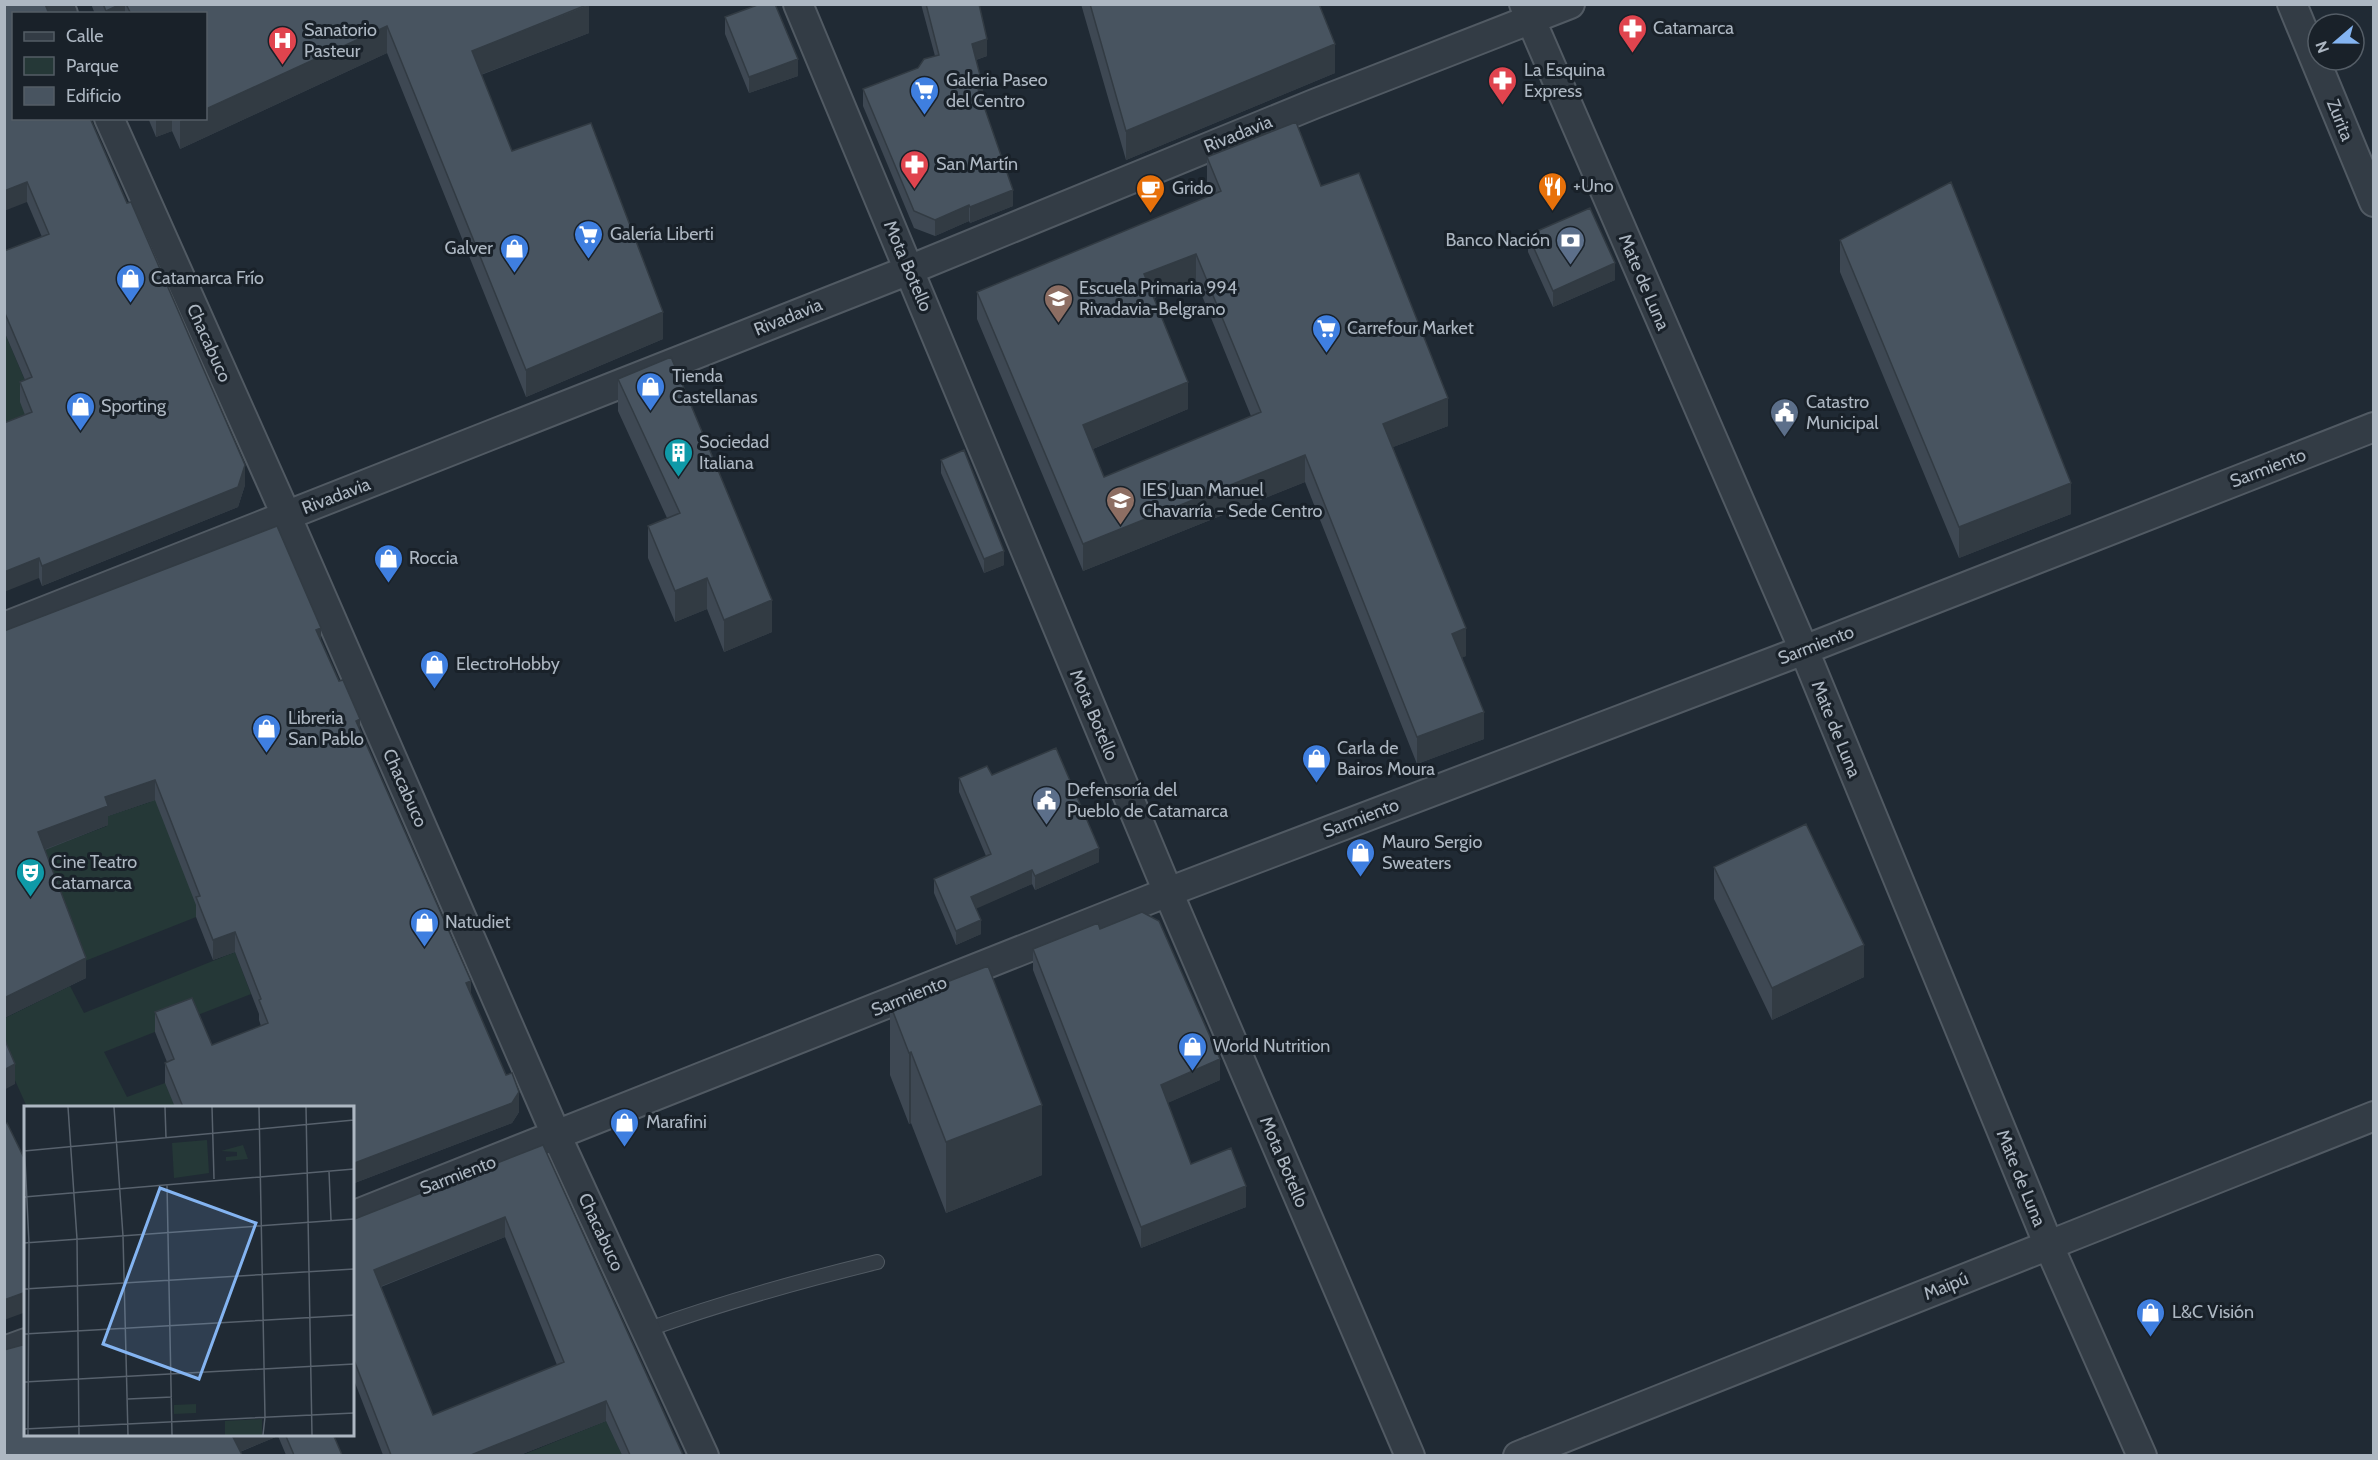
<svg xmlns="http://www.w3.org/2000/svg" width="2378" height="1460" viewBox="0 0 2378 1460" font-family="Cabin,sans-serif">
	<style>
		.green { fill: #253837 }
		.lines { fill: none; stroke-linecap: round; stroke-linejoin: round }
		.lane-casing { stroke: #515a63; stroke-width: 16 }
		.street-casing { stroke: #515a63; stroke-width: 32 }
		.lane { stroke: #333c45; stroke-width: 14 }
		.street { stroke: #333c45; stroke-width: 28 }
		.wall { fill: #3e4853; fill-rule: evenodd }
		.shaded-wall { fill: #323b43 }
		.building { fill: #485460; stroke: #323b43; stroke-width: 1.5; fill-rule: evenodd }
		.labels { text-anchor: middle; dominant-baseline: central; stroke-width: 6; stroke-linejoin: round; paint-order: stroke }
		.poi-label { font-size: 18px; fill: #adb7c2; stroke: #192129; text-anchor: start }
		.street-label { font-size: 18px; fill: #adb7c2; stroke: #192129 }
		.inset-road { fill: none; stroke: #58626d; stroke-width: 1.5 }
		.view { fill: #84b4f1; fill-opacity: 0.15; stroke: #84b4f1; stroke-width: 3 }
		.inset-edge { fill: none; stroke: #adb7c2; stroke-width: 3 }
	</style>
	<rect width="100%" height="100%" fill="#202a34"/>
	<path class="green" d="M4,331L32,397V432L4,443Z
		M159,790L234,902L80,963L38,852L107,826L105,817L150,802Z
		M235,952L251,994L104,1052L127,1097L165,1083L176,1107H27L5,1058V1018L70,986L84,1013Z
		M606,1421L622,1455L520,1456Z"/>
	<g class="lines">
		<defs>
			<path id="lane" d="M646,1330C722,1303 799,1281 877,1262"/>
			<path id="street" d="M59,4L63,14
				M798,4L1168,892L1410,1456
				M1524,4L1804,650L2049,1246L2142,1456
				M2292,4L2374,202
				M109,118L286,515L557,1137L704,1456
				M4,627L909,270L1314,104L1570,4
				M352,1216L1168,892L1804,650L2374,427
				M4,1351L26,1343
				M1518,1456L2374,1116"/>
		</defs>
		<use href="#lane" class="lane-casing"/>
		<use href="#street" class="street-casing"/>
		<use href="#lane" class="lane"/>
		<use href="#street" class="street"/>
	</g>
	<path class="wall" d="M4,4L92,118V123L245,485L238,507L42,586L39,578L25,415L20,402V382L25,380L4,331V251L42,237L27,202Z
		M91,4H589V33L481,75L512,151L663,339L526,397L387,53L180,149L172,131L156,137L148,118H206V14H95Z
		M921,4H979L987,56L976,60L983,103L1013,206L970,223L969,221L935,236L914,228L863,106V89L918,68L935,56Z
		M1081,4H1319L1335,73L1126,160Z
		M725,17L798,76L749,93L725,34Z
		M1207,157L1321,186L1448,426L1393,447L1466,656L1462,657L1484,739L1417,764L1305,482L1083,571L977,319V292L1212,195L1207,185ZM1196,281L1251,416L1104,477L1093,449L1188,409L1154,298Z
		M1528,235L1615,280L1553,307L1528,252Z
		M1840,240L2071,514L1959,558L1840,272Z
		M618,379L772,632L724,652L707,609L675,622L648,558V526L667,518L618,411Z
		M941,460L1004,565L984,573L941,473Z
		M4,631L321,640L360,729L471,995L519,1112L512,1123L352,1184V1107H175L165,1083V1063L167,1062L155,1032V1012L212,1045L261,1026L259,1020V1014L235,952L213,960L196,917V905L155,800L108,816V825L45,850L86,978L4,1018Z
		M992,775L1099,862L1035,890L1032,884L976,908L981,934L956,945L934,893V879L986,856L959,792V778Z
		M1714,867L1864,977L1772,1020L1714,899Z
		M1033,949L1220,1080L1167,1103L1191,1164L1246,1207L1141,1248L1033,970Z
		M890,1004L1042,1175L946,1213L911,1123L909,1124L890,1075Z
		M543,1145L683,1455H622L606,1421L520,1455H383L352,1375V1220ZM505,1237L557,1365L433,1415L381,1287Z
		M26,1434H333L342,1455H286L278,1436L240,1452Z"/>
	<path class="shaded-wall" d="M121,4H125V14H106V11Z
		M589,5V33L472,78V51Z
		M387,26V53L180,149V121L186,118H206V109Z
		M987,39V56L972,61V44Z
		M1335,44V73L1126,160V131Z
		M798,59V76L749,93V77Z
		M983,87V104L978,89Z
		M156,118H172V131L156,137Z
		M27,182V202L4,211V191Z
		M1013,190V206L970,223V207Z
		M969,205V221L935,236V220Z
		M1196,254V281L1144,302V274Z
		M1615,263V280L1553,307V291Z
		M663,312V339L526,397V370Z
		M1188,382V409L1083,453V425Z
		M1448,398V426L1383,451V424Z
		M1305,455V482L1083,571V544Z
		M245,465V485L238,507L42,586V566Z
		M2071,483V514L1959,558V527Z
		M1004,551V565L984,573V559Z
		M39,558V578L4,592V572Z
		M707,578V609L675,622V591Z
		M772,600V632L724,652V620Z
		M321,628V648L316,630Z
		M1466,628V656L1452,662V634Z
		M1484,712V739L1417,764V737Z
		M360,719V739L356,721Z
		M155,780V800L108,816V825L38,852V832L105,797Z
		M1099,848V862L1035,890V876Z
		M1032,870V884L971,911V897Z
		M981,920V934L956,945V931Z
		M235,932V952L213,960V940Z
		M1864,945V977L1772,1020V988Z
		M86,958V978L4,1018V998Z
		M471,981V1001L466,983Z
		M911,1052V1123L909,1124V1053Z
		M1220,1059V1080L1161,1106V1085Z
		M15,1064V1084L4,1090V1070Z
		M519,1092V1112L512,1123L352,1184V1164Z
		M1042,1105V1175L946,1213V1142Z
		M1246,1186V1207L1141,1248V1227Z
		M505,1217V1237L374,1289V1270Z
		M26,1292V1312L4,1320V1300Z
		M606,1401V1421L520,1455H471Z
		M234,1434H278V1436L232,1455V1435Z"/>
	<path class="building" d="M4,4H45L49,14H14V118H90L127,203L131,202L245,465L238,487L42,566L39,558L4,572V423L32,412L20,382L32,377L4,311V251L49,234L27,182L4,191Z
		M103,4H121L106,11Z
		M126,4H589L472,51L512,151L591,123L663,312L526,370L387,26L206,109V14H131Z
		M760,4H775L798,59L749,77L725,17Z
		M926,4H979L987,39L972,44L983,87L978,89L1013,190L970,207L969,205L935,220L914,211L863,89L918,68L924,59L939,55Z
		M1090,4H1319L1335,44L1126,131Z
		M1296,122L1321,186L1359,173L1448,398L1383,424L1466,628L1452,634L1484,712L1417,737L1305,455L1083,544L977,292L1221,191L1207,157ZM1196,254L1261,412L1104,477L1083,425L1188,382L1144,274Z
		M1951,182L2071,483L1959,527L1840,240Z
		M1590,208L1615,263L1553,291L1528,235Z
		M671,357L772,600L724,620L707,578L675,591L648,526L680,513L618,379Z
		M964,450L1004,551L984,559L941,460Z
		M277,526L321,628L316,630L339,681L343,680L360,719L356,721L471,981L466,983L506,1075L512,1073L519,1092L512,1103L352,1164V1107H183L165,1063L174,1059L155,1012L192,998L212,1045L268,1023L259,1000L261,999L235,932L213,940L196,897L200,896L155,780L105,797L108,806L38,832L86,958L4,998V631Z
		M1056,748L1099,848L1035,876L1032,870L971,897L981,920L956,931L934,879L991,854L959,778L987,766L992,775Z
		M1806,824L1864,945L1772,988L1714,867Z
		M1142,912L1159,921L1220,1059L1161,1085L1191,1164L1231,1148L1246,1186L1141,1227L1033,949L1098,923L1100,929Z
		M988,966L1042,1105L946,1142L911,1052L909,1053L890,1004Z
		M4,1038L15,1064L4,1070Z
		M7,1123L26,1162V1292L4,1300V1125Z
		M543,1145L683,1455H630L606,1401L471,1455H391L352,1355V1220ZM505,1217L564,1362L433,1415L374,1270Z
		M26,1344V1434H234L232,1435L242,1455H4V1350Z
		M285,1434H333L342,1455H294Z"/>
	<defs>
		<symbol id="pharmacy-pin" viewBox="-11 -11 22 30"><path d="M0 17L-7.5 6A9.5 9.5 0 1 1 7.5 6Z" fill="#e0444e" stroke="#192129"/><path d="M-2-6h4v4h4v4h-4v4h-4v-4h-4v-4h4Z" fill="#fff"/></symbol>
		<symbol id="hospital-pin" viewBox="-11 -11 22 30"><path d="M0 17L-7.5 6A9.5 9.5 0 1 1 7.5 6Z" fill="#e0444e" stroke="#192129"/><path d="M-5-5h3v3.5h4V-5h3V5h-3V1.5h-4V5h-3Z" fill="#fff"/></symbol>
		<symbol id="supermarket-pin" viewBox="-11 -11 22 30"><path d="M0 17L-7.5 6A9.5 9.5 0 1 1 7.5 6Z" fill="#3f7fe0" stroke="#192129"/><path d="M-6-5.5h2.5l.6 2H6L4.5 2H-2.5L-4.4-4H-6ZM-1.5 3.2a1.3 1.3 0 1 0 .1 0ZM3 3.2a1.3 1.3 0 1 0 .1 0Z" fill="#fff"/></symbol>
		<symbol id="restaurant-pin" viewBox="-11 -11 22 30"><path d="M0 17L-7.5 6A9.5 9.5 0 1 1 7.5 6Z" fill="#e8710a" stroke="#192129"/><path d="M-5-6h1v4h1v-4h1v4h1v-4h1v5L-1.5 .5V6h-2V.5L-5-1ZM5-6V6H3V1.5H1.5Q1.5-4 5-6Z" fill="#fff"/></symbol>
		<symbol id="cafe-pin" viewBox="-11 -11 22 30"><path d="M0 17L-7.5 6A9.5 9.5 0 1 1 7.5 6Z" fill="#e8710a" stroke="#192129"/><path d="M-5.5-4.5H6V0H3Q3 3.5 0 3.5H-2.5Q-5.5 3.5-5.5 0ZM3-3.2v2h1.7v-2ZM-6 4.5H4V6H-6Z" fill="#fff"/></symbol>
		<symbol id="bank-pin" viewBox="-11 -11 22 30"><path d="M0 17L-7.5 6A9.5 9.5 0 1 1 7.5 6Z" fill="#5c6f8a" stroke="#192129"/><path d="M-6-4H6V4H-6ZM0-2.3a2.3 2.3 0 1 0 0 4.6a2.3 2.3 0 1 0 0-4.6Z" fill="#fff"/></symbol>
		<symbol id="shop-pin" viewBox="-11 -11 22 30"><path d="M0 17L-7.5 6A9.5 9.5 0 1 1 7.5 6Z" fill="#3f7fe0" stroke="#192129"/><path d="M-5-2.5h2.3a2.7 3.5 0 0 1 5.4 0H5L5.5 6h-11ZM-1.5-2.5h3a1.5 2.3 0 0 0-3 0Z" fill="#fff"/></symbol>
		<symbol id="school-pin" viewBox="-11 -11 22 30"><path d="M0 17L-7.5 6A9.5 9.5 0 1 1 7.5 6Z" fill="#8d6e63" stroke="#192129"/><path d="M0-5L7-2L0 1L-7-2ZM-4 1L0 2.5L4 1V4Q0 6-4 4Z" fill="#fff"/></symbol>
		<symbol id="civic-pin" viewBox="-11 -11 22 30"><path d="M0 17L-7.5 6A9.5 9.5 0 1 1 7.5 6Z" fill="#5c6f8a" stroke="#192129"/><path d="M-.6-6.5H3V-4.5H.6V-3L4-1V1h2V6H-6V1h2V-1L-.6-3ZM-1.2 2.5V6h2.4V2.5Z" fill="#fff"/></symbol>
		<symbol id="building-pin" viewBox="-11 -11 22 30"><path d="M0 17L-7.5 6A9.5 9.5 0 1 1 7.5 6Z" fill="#0f9aa8" stroke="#192129"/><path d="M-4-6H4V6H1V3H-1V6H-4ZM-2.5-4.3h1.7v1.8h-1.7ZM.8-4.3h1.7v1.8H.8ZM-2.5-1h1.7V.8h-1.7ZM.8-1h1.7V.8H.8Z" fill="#fff"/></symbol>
		<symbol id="theatre-pin" viewBox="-11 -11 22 30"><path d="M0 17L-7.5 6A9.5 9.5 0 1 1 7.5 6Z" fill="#0f9aa8" stroke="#192129"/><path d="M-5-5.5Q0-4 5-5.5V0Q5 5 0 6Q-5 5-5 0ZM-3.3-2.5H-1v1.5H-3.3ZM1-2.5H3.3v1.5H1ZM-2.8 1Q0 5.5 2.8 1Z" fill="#fff"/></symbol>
	</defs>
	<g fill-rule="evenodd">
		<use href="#pharmacy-pin" x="1616" y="12" width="33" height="45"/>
		<use href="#hospital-pin" x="266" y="24" width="33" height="45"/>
		<use href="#pharmacy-pin" x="1486" y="64" width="33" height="45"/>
		<use href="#supermarket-pin" x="908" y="74" width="33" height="45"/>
		<use href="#pharmacy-pin" x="898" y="148" width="33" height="45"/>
		<use href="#restaurant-pin" x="1536" y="170" width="33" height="45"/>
		<use href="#cafe-pin" x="1134" y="172" width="33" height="45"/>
		<use href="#supermarket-pin" x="572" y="218" width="33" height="45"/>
		<use href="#bank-pin" x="1554" y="224" width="33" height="45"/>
		<use href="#shop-pin" x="498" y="232" width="33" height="45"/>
		<use href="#shop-pin" x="114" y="262" width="33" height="45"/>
		<use href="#school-pin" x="1042" y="282" width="33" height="45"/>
		<use href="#supermarket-pin" x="1310" y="312" width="33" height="45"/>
		<use href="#shop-pin" x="634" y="370" width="33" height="45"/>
		<use href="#shop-pin" x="64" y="390" width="33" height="45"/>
		<use href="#civic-pin" x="1768" y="396" width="33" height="45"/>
		<use href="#building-pin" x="662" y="436" width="33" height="45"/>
		<use href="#school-pin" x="1104" y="484" width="33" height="45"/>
		<use href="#shop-pin" x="372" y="542" width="33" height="45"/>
		<use href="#shop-pin" x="418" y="648" width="33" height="45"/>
		<use href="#shop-pin" x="250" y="712" width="33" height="45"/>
		<use href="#shop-pin" x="1300" y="742" width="33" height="45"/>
		<use href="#civic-pin" x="1030" y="784" width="33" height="45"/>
		<use href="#shop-pin" x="1344" y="836" width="33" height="45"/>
		<use href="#theatre-pin" x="14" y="856" width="33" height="45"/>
		<use href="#shop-pin" x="408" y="906" width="33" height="45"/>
		<use href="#shop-pin" x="1176" y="1030" width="33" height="45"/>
		<use href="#shop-pin" x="608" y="1106" width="33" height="45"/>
		<use href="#shop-pin" x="2134" y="1296" width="33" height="45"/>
	</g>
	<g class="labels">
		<g class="poi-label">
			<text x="1653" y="28">Catamarca</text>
			<text x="304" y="30">Sanatorio<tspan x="304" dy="21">Pasteur</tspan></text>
			<text x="1524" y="70">La Esquina<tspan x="1524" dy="21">Express</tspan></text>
			<text x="946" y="80">Galeria Paseo<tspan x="946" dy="21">del Centro</tspan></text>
			<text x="936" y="164">San Martín</text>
			<text x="1573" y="186">+Uno</text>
			<text x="1172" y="188">Grido</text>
			<text x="610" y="234">Galería Liberti</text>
			<text x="1550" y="240" text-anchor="end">Banco Nación</text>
			<text x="493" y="248" text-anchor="end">Galver</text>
			<text x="151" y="278">Catamarca Frío</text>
			<text x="1079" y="288">Escuela Primaria 994<tspan x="1079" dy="21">Rivadavia-Belgrano</tspan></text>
			<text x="1347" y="328">Carrefour Market</text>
			<text x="672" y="376">Tienda<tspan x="672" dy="21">Castellanas</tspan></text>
			<text x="1806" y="402">Catastro<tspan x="1806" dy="21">Municipal</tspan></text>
			<text x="101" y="406">Sporting</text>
			<text x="699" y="442">Sociedad<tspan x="699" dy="21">Italiana</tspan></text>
			<text x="1142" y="490">IES Juan Manuel<tspan x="1142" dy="21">Chavarría - Sede Centro</tspan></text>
			<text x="409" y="558">Roccia</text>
			<text x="456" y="664">ElectroHobby</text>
			<text x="288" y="718">Libreria<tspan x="288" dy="21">San Pablo</tspan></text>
			<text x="1337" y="748">Carla de<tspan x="1337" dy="21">Bairos Moura</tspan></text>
			<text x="1067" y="790">Defensoría del<tspan x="1067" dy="21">Pueblo de Catamarca</tspan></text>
			<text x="1382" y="842">Mauro Sergio<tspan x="1382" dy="21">Sweaters</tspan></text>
			<text x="51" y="862">Cine Teatro<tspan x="51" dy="21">Catamarca</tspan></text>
			<text x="445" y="922">Natudiet</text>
			<text x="1213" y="1046">World Nutrition</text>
			<text x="646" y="1122">Marafini</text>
			<text x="2172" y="1312">L&amp;C Visión</text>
		</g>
		<g class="street-label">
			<text transform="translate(2340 120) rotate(68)">Zurita</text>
			<text transform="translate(1238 134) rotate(-22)">Rivadavia</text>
			<text transform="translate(908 266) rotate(67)">Mota Botello</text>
			<text transform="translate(1644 282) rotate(67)">Mate de Luna</text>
			<text transform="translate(788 317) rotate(-22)">Rivadavia</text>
			<text transform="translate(209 343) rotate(66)">Chacabuco</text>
			<text transform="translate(2268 468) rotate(-21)">Sarmiento</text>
			<text transform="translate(336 496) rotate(-21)">Rivadavia</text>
			<text transform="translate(1816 645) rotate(-21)">Sarmiento</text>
			<text transform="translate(1094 715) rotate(67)">Mota Botello</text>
			<text transform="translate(1836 729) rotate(68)">Mate de Luna</text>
			<text transform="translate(405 788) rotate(66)">Chacabuco</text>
			<text transform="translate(1361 818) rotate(-21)">Sarmiento</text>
			<text transform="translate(909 996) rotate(-22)">Sarmiento</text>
			<text transform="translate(1284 1162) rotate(67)">Mota Botello</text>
			<text transform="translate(458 1175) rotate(-21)">Sarmiento</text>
			<text transform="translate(2021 1178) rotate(68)">Mate de Luna</text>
			<text transform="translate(601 1232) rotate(65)">Chacabuco</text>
			<text transform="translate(1946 1286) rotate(-22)">Maipú</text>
		</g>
	</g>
	<g transform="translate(24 1106)">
		<rect width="330" height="330" fill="#202a34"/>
		<path d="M183,34L185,67L150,72L148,37ZM219,39L224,53L202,55V51L213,50V46L197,45ZM172,298V307L150,308V299ZM238,313V329H201V315Z" fill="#253837"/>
		<path class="inset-road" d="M44,1L53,133L55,329M90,1L99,130L104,329M141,1L142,32M188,1L190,73M235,1L241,311M282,1L288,329M329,1L330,37M0,33L5,137L4,329M0,45L330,14M305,65L307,114M143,79L148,329M0,91L330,63M0,137L330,113M0,183L330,163M0,228L330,209M0,276L330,258M104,293L148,291M0,323L330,307M239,329L241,311"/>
		<path class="view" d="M136,82L232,117L175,273L79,238Z"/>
		<rect width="330" height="330" class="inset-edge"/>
	</g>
	<rect width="2378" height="1460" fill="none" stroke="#adb7c2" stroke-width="12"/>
	<rect x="12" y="12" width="195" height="108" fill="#192129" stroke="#545d66" stroke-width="1.5"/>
	<rect x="24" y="32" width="30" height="9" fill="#333c45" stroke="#545d66" stroke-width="1.5"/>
	<text x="66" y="42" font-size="18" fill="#adb7c2">Calle</text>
	<rect x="24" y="57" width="30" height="18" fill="#253837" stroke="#545d66" stroke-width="1.5"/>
	<text x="66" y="72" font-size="18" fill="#adb7c2">Parque</text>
	<rect x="24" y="87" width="30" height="18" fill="#485460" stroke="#545d66" stroke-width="1.5"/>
	<text x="66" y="102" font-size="18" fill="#adb7c2">Edificio</text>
	<g transform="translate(2336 42) rotate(250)"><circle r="28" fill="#192129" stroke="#545d66" stroke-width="1.5"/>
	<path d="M0-4.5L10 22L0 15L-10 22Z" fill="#84b4f1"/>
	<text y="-9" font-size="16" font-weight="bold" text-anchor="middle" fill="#adb7c2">N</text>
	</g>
</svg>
